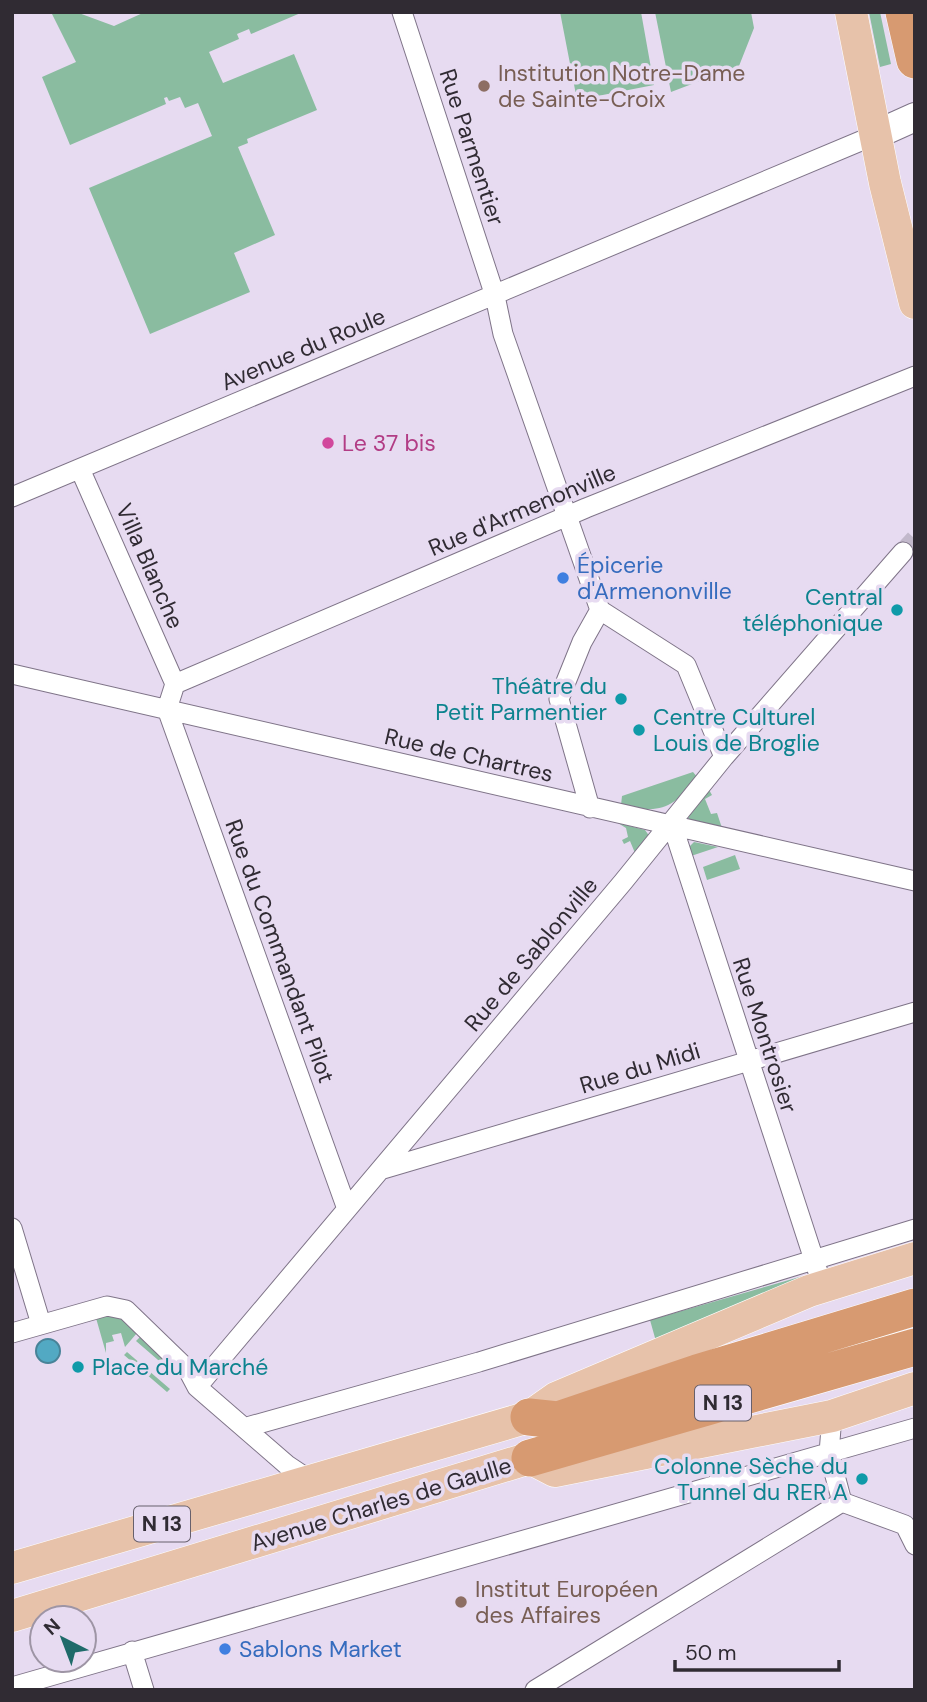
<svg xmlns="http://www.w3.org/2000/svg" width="927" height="1702" viewBox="0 0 927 1702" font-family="'DM Sans',sans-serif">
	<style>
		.green { fill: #8abca0 }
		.water { fill: #52a9c3; stroke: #488398; stroke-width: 2 }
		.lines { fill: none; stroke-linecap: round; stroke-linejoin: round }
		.street-tunnel { stroke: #c2b8cb; stroke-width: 19; stroke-dasharray: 19 10; stroke-linecap: butt }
		.street-casing { stroke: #7f7488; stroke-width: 21 }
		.secondary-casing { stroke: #7f7488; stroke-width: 30 }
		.primary-casing { stroke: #fff; stroke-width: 33 }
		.highway-casing { stroke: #fff; stroke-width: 38 }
		.street { stroke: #fff; stroke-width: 19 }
		.secondary { stroke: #fff; stroke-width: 28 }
		.primary { stroke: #e7c2aa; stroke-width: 32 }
		.highway { stroke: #d79a71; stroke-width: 37 }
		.education-dot { fill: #8d6e63; stroke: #e7dbf1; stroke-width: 2.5 }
		.hotel-dot { fill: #d1479c; stroke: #e7dbf1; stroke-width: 2.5 }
		.shop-dot { fill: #3f7fe0; stroke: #e7dbf1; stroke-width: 2.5 }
		.culture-dot { fill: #0f9aa8; stroke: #e7dbf1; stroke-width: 2.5 }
		.labels { text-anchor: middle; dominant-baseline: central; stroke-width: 7; stroke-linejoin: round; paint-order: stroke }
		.shield { fill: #e7dbf1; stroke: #67606c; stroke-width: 2 }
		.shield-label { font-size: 21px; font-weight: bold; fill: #302b33 }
		.education-label { font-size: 23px; fill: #785e54; stroke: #e7dbf1; text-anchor: start }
		.street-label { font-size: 23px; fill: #302b33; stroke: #e7dbf1 }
		.hotel-label { font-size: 23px; fill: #b23c85; stroke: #e7dbf1; text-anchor: start }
		.shop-label { font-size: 23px; fill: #366cbe; stroke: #e7dbf1; text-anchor: start }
		.culture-label { font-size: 23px; fill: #0d838f; stroke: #e7dbf1; text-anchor: end }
	</style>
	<rect width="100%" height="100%" fill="#e7dbf1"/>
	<path class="green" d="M51,12H76L114,26L145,12H303L251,34L249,29L237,34L239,39L209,52L223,83L294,54L317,110L247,139L248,143L238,147L275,235L234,253L250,292L150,334L89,188L212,136L198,103L185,108L180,97L169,101L167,97L164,98L166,104L70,145L42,77L76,62Z
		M560,12H641L654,85L577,100Z
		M655,12H751L754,28L739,66L671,92Z
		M869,12H880L891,64L880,67Z
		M693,772L698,778C671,809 662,814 621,805L622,796Z
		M708,788L712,795L705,799L711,814L717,813L723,831L689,820L688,817Z
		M618,823L645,830L650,837L635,853L630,841L624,844L622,840L628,837L626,828Z
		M694,842L718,847L688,857L686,850Z
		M735,855L740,869L707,880L703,867Z
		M803,1276H806L657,1345L650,1320Z
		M109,1315L120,1316L137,1333L125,1347L121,1333L112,1335L114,1341L106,1343V1353L96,1318Z
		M140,1337L181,1376L179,1378L136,1341Z
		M127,1352L170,1389L167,1392L124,1355Z"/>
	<path class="water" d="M36 1351a12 12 0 1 1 24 0a12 12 0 1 1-24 0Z"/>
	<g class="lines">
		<path class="street-tunnel" d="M903,552L915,539"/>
		<defs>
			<path id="street" d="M402,12L495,296L503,334L600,610L686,665L724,757
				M80,469L175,684
				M12,497L875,135
				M12,674L915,881
				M590,808L559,699L582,642L600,610
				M672,824L818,1272
				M380,1170L915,1012
				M347,1209L167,709L175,684L586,508L915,376
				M12,1228L41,1324
				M12,1333L107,1306L126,1310L188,1370L197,1387L287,1465L311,1481
				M197,1387L623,882L724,757L903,552
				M832,1416L829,1453L842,1502
				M247,1427L479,1362L915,1229
				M842,1502L905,1525L915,1545
				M132,1651L144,1690
				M12,1687L915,1428
				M535,1690L842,1502"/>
			<path id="secondary" d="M875,135L915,117"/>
			<path id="primary" d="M851,12L885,183L915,303
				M12,1568L529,1417L556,1398L809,1291L915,1258
				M12,1616L530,1458L555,1471L832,1416L915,1388"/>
			<path id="highway" d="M904,12L915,60
				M529,1417L558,1420L697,1373L915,1307
				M530,1458L915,1347"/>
		</defs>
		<use href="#street" class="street-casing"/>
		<use href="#secondary" class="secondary-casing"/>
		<use href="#primary" class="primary-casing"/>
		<use href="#highway" class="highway-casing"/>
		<use href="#street" class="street"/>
		<use href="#secondary" class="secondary"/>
		<use href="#primary" class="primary"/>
		<use href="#highway" class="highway"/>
	</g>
	<g class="education-dot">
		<circle cx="484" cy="86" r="7"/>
		<circle cx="461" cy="1602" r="7"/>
	</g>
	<circle class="hotel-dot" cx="328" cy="443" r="7"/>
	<g class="shop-dot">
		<circle cx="563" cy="578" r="7"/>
		<circle cx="225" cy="1649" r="7"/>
	</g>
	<g class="culture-dot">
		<circle cx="897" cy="610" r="7"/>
		<circle cx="621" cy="699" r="7"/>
		<circle cx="639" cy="730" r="7"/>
		<circle cx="78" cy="1367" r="7"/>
		<circle cx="862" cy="1479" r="7"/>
	</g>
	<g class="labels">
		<g class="shield">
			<rect x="695" y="1385.5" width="56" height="35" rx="5"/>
			<rect x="134" y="1506.5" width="56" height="35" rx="5"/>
		</g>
		<g class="shield-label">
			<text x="723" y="1403">N 13</text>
			<text x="162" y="1524">N 13</text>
		</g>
		<g class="education-label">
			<text x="498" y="73">Institution Notre-Dame<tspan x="498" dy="26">de Sainte-Croix</tspan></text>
			<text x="475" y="1589">Institut Européen<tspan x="475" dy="26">des Affaires</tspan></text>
		</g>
		<g class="street-label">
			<text transform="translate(472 147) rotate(72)">Rue Parmentier</text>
			<text transform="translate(303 349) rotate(-23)">Avenue du Roule</text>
			<text transform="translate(522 510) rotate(-23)">Rue d'Armenonville</text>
			<text transform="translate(150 566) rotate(66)">Villa Blanche</text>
			<text transform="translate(469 755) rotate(13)">Rue de Chartres</text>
			<text transform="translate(280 951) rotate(70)">Rue du Commandant Pilot</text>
			<text transform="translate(531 954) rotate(-50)">Rue de Sablonville</text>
			<text transform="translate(765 1035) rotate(72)">Rue Montrosier</text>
			<text transform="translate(640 1068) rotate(-17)">Rue du Midi</text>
			<text transform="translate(381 1504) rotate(-17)">Avenue Charles de Gaulle</text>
		</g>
		<g class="hotel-label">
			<text x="342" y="443">Le 37 bis</text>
		</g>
		<g class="shop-label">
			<text x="577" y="565">Épicerie<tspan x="577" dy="26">d'Armenonville</tspan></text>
			<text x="239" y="1649">Sablons Market</text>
		</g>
		<g class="culture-label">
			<text x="883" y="597">Central<tspan x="883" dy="26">téléphonique</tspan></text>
			<text x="607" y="686">Théâtre du<tspan x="607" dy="26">Petit Parmentier</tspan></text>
			<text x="653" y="717" text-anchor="start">Centre Culturel<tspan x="653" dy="26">Louis de Broglie</tspan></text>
			<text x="92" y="1367" text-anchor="start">Place du Marché</text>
			<text x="848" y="1466">Colonne Sèche du<tspan x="848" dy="26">Tunnel du RER A</tspan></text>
		</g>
	</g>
	<rect width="927" height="1702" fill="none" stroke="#302b33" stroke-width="28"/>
	<g transform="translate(63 1639) rotate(318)"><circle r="33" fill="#e7dbf1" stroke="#9e95a5" stroke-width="2"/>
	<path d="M0-5L12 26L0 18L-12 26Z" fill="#1f6b6a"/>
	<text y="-10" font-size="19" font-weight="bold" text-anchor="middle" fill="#302b33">N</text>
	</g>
	<path d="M675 1660v10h164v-10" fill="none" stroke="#302b33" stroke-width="3.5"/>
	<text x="685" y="1660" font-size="21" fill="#302b33" stroke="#e7dbf1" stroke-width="5" paint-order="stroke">50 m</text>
</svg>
